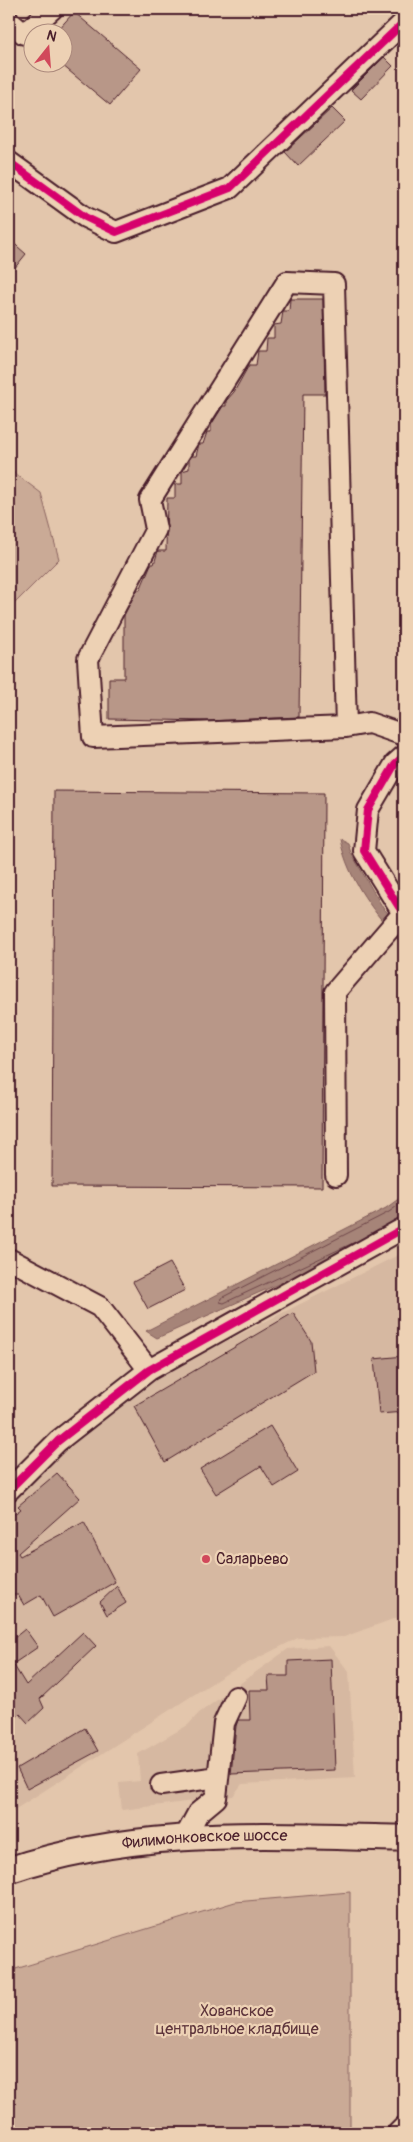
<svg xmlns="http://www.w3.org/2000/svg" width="413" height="2142" viewBox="0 0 413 2142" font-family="Pangolin,sans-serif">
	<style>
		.built { fill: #d6b8a1 }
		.green { fill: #caaa96; stroke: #8a6460 }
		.water { fill: #a68478; stroke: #815c59 }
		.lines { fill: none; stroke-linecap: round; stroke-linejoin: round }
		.shore { stroke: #6f474a; stroke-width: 1 }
		.building { fill: #b89788; stroke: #4a1f2b }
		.minor-casing { stroke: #4a1f2b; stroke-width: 24 }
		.major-casing { stroke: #4a1f2b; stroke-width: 29 }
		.minor { stroke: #edd1b4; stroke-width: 20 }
		.major { stroke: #edd1b4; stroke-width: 25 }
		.cycleway-casing { stroke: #edd1b4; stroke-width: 11 }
		.cycleway { stroke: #d6006c; stroke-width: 8 }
		.poi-dot { fill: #d1495b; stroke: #edd1b4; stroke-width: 2 }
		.labels { text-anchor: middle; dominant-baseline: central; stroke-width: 4.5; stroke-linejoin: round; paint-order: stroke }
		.poi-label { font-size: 16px; fill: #4a1f2b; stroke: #edd1b4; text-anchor: start }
		.street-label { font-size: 16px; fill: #4a1f2b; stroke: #edd1b4 }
		.park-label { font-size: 16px; fill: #5d343b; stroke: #edd1b4 }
	</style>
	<rect width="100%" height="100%" fill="#e3c6ac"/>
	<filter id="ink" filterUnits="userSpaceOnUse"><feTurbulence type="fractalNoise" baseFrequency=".02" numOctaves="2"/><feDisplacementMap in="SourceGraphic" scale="10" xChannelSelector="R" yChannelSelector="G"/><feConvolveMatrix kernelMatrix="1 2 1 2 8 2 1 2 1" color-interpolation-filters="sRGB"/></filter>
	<g filter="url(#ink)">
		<path class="built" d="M404,1252V1615L344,1637L298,1638L226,1674L11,1812L9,1811V1503L63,1448L167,1371Z
			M329,1646L349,1672L355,1778L242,1784L233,1796L122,1810L119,1783L140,1781L138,1754L188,1725L199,1713L288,1649Z"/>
		<path class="green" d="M9,469L41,493L59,559L9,609Z
			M350,1892V2133H9V1971L235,1902Z"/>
		<path class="water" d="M340,839L348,843L351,853L383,908L404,930V946C376,915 348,881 340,839Z
			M404,1195V1220L303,1273L157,1338L146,1331L386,1208Z"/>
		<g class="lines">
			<path class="shore" d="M353,1243L224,1303L220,1302L221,1298L389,1212L404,1201"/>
		</g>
		<path class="building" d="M74,12L141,69L110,105L62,65V32H56Z
			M384,57L393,66L361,99L351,90Z
			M332,108L345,121L298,166L285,152Z
			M9,239L26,254L9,275Z
			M290,299H323L325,394H303L299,717L208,721L109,719V678H124V615L137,590H140L151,564H154L158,551H166L167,498H175V484H182V471L189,469V460L192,456H196L199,444H203L207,432H211V425L223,406H226V401L234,392L249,365H256L258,351H266L267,338H274V325L281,324L283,311H289Z
			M54,791L324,793L322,1187L52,1186Z
			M170,1263L185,1290L148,1309L133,1282Z
			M293,1313L311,1341L314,1371L165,1462L134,1406Z
			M404,1356V1412L379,1414L374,1359Z
			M270,1426L298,1472L274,1487L261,1466L216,1494L200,1469Z
			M57,1473L80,1498L18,1553L20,1556L84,1522L115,1582L53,1617L41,1595L24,1605L18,1595H14L9,1587V1518L21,1509L18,1506Z
			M117,1586L126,1603L107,1615L100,1602Z
			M25,1629L38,1647L13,1664L26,1685L83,1632L96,1646L40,1699L44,1708L28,1723L20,1714L9,1723V1642Z
			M331,1659L335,1770L231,1774L236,1726L238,1720H250L249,1690H269L268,1676H288V1661Z
			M85,1728L98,1751L27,1789L17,1768Z"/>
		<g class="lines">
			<defs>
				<path id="minor" d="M9,21L24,34L52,9
					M9,162L85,217L116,232L230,188L404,22
					M346,727L334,284L287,282L150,500L156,529L88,659L93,737L346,727L369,723L404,735
					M404,756L395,764L368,810L364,851L399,907L404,912
					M336,1175L335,992L404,912
					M9,1259L100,1307L149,1370
					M9,1490L58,1441L149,1370L404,1228
					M161,1785L218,1777
					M185,1837L198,1813L216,1798L224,1723L236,1697
					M398,2133L404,2127"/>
				<g id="major">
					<path id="s1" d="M9,1870C140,1826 268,1836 404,1838"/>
				</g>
			</defs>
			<use href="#minor" class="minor-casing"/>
			<use href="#major" class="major-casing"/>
			<use href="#minor" class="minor"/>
			<use href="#major" class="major"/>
			<defs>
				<path id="cycleway" d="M9,162L85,217L116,232L230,188L404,22
					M404,756L395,764L368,810L364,851L399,907L404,912
					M9,1490L58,1441L149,1370L404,1228"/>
			</defs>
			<use href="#cycleway" class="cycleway-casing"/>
			<use href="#cycleway" class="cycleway"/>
		</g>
	</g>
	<circle class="poi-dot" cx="206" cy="1559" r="5"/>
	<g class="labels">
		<g class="poi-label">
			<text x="216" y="1559">Саларьево</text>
		</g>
		<g class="street-label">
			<text stroke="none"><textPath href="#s1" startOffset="199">Филимонковское шоссе</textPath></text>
		</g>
		<g class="park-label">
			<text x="237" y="2011">Хованское<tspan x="237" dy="18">центральное кладбище</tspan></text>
		</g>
	</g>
	<rect width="413" height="2142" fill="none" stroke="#edd1b4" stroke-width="30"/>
	<rect x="15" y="15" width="383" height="2112" fill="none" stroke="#4a1f2b" stroke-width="2" filter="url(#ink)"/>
	<g transform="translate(48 48) rotate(17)"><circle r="24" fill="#edd1b4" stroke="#ac8a7d"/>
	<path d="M0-4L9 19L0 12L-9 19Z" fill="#d1495b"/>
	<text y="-8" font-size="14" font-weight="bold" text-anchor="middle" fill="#4a1f2b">N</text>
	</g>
</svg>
